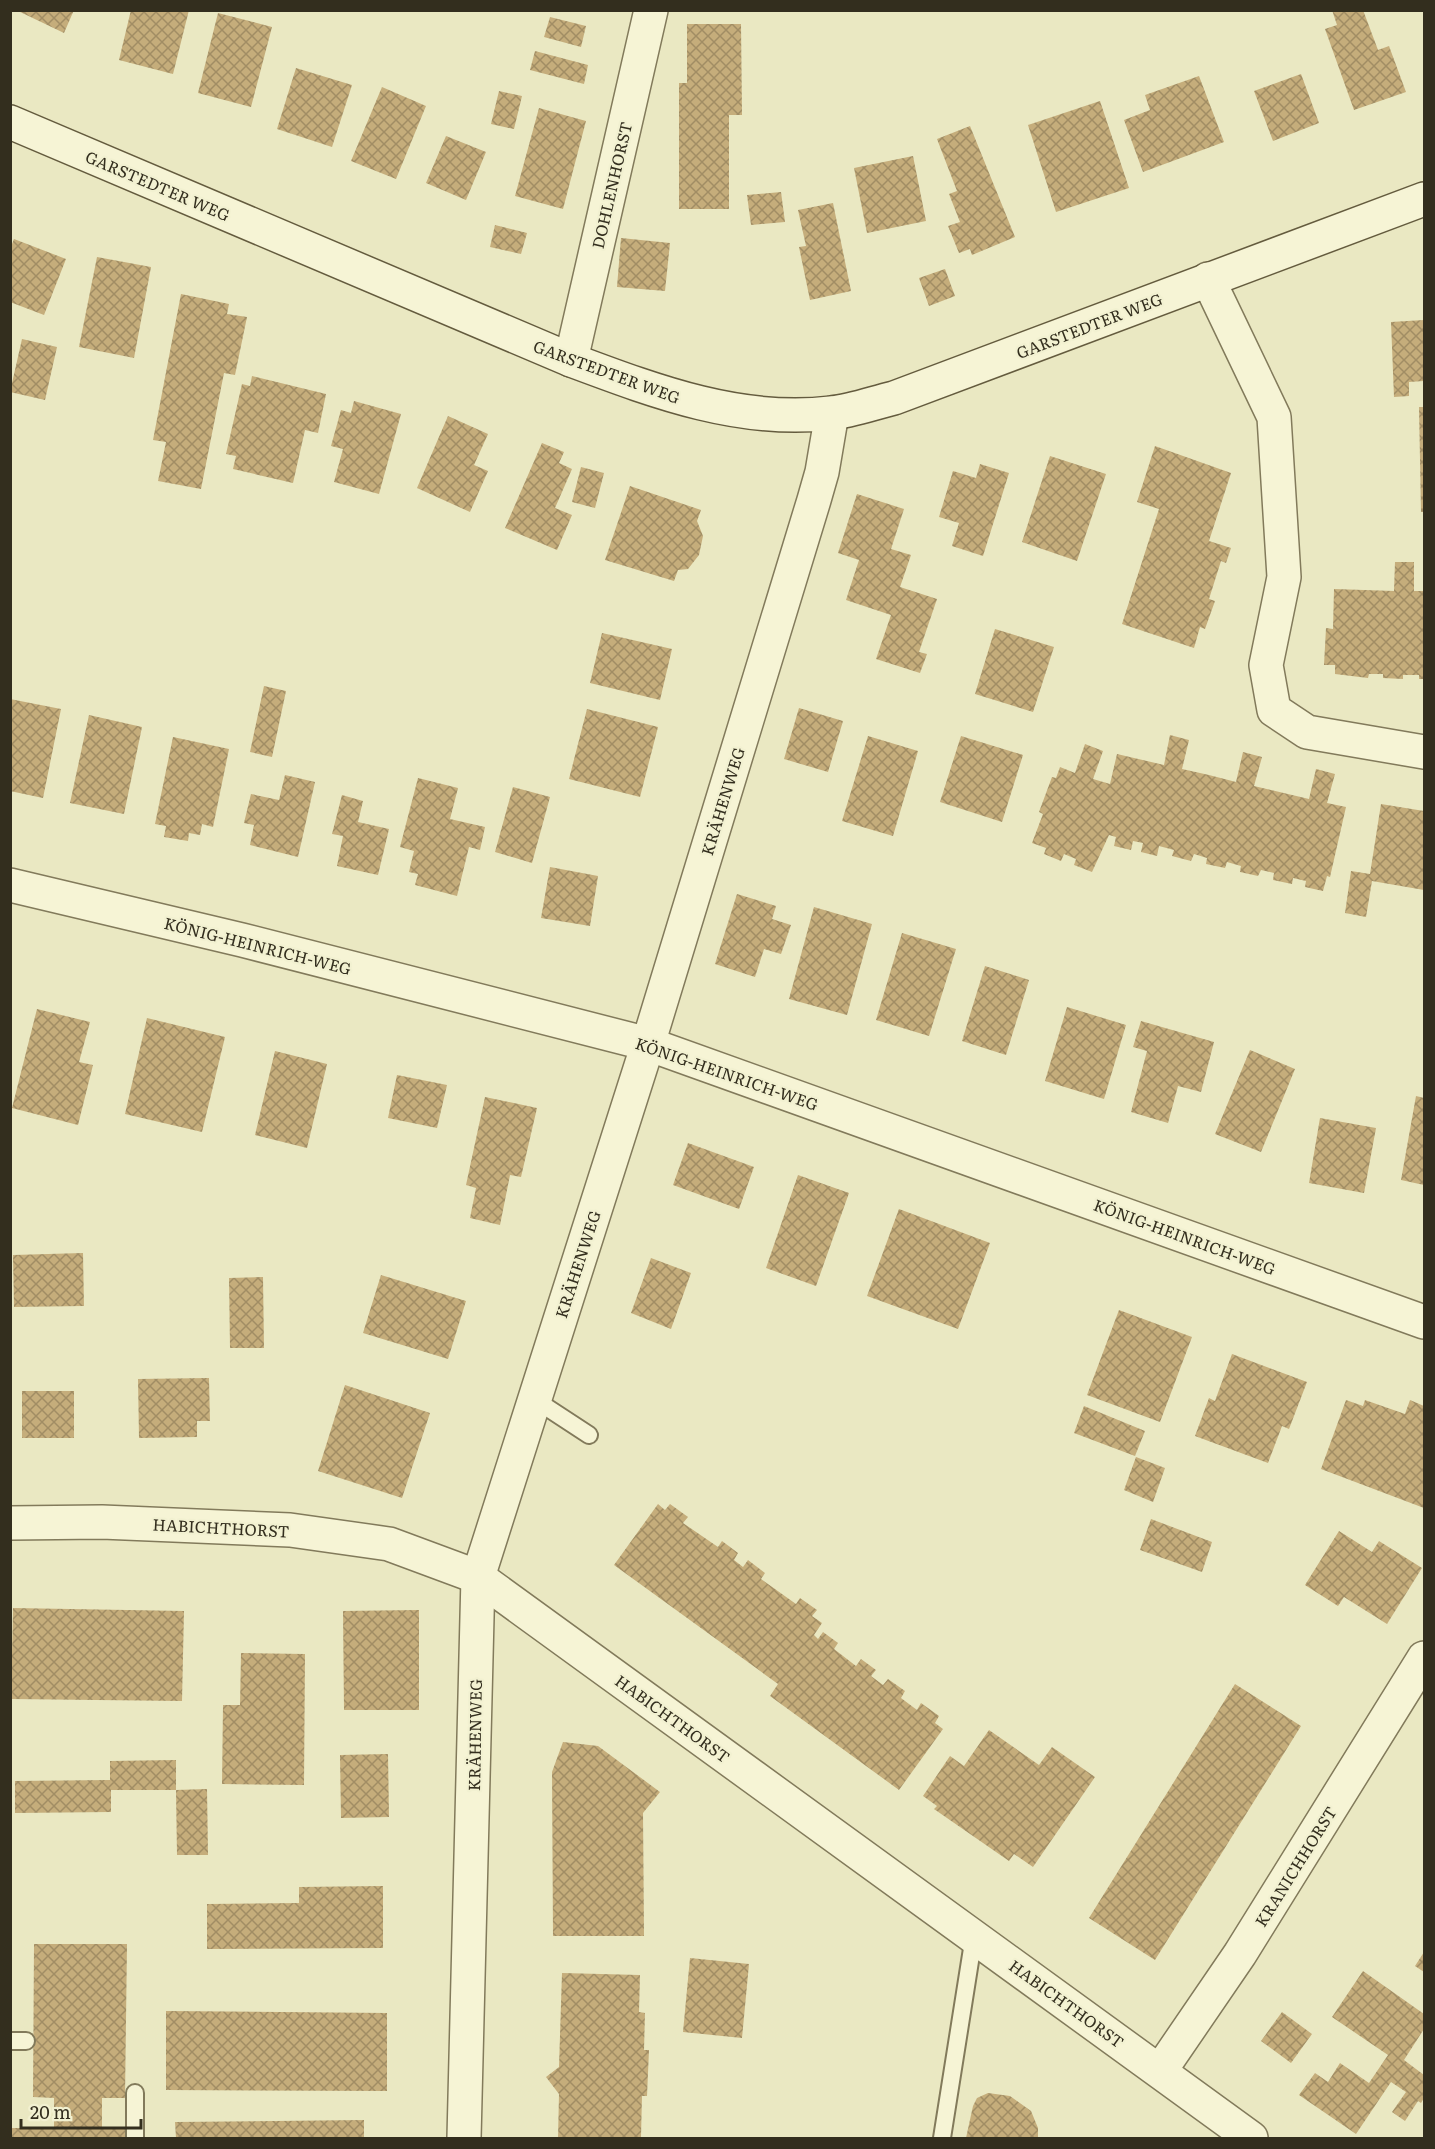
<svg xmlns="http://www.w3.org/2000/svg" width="1435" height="2149" viewBox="0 0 1435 2149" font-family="Literata,serif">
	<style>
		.building { fill: url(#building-cross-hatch) }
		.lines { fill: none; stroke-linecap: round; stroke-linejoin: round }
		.service-casing { stroke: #827a5b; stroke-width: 20 }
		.minor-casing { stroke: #827a5b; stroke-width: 36 }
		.tertiary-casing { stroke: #827a5b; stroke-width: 36 }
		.secondary-casing { stroke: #645b3e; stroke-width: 36 }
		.service { stroke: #f6f4d5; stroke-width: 16 }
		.minor { stroke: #f6f4d5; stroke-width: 33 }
		.tertiary { stroke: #f6f4d5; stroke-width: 33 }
		.secondary { stroke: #f6f4d5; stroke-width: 33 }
		.labels { text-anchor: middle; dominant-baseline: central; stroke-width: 4.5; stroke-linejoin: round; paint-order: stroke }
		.street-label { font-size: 16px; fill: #332e1e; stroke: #f2f1d1 }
	</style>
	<defs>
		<pattern id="building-cross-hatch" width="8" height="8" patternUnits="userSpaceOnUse" patternTransform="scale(1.5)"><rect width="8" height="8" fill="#c5ad7b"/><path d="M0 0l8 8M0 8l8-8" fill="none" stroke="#a18d64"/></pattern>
	</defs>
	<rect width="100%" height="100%" fill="#eae8c2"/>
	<path class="building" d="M16,10H74L64,33Z
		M131,10H189L173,74L119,60Z
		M1332,10H1363L1378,50L1389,46L1406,92L1354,110L1325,29L1337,25Z
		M218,13L272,27L251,107L198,93Z
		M550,17L586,26L581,47L544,37Z
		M687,24H741L742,115H729V209H679V83H687Z
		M535,51L588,65L584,84L530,70Z
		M296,68L352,85L332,147L277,129Z
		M1301,74L1319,123L1273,141L1254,91Z
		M1199,76L1224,142L1143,172L1124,120L1150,110L1145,95Z
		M382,87L426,106L396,179L351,161Z
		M499,91L522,96L514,129L491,124Z
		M1100,101L1129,188L1056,212L1028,125Z
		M539,108L586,121L563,209L515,196Z
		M970,126L1015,237L972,255L970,249L959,253L948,226L960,222L949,194L957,191L937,139Z
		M446,136L486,152L466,200L426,183Z
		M913,156L926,221L867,233L854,168Z
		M781,192L785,222L751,225L747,195Z
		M833,203L851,291L810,300L799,247L806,246L798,210Z
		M495,225L527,233L521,254L490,247Z
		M621,238L670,243L665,291L617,287Z
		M14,239L66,259L44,315L10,302V249Z
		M97,257L151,267L134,358L79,347Z
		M945,269L955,296L929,306L919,278Z
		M181,294L229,304L227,314L247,317L235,375L224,373L201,489L158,481L166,442L153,440Z
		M1424,320V381L1409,382V396L1394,397L1391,322Z
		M22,339L57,347L45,400L10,392Z
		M252,376L326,394L318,433L305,430L293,483L233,469L236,456L226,454L242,384L250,386Z
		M354,401L401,414L379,494L334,482L343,449L331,446L341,410L351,413Z
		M1419,407H1424V512H1421Z
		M448,416L488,434L474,465L488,471L470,512L417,488Z
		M542,443L564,452L559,463L572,469L555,508L572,515L557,550L505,528Z
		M1155,446L1231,473L1209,541L1231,548L1226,563L1221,561L1209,599L1215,601L1205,629L1200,627L1194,648L1122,624L1159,509L1137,502Z
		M1050,456L1106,474L1077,561L1022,542Z
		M980,464L1009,473L983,556L952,546L959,523L939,517L953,471L976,478Z
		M581,467L604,473L595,508L572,502Z
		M630,486L701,510L697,521L703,536L699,555L688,569L678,570L674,581L605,560Z
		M857,494L904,509L891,549L911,555L900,587L937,599L919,652L927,654L920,673L876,659L891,615L846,600L859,560L838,553Z
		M1395,562H1414V591H1424V679H1419V675H1403V679L1383,678V674H1369L1368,678L1335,674V665H1324L1326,628L1333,629L1334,589L1394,591Z
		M995,629L1054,647L1033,712L975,694Z
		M602,633L672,649L660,700L590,683Z
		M264,686L286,691L272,757L250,752Z
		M10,699L61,709L43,798L10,791Z
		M799,708L843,721L828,772L784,759Z
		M587,709L658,727L640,797L569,779Z
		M89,715L142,727L124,814L70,803Z
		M1170,735L1189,740L1182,769L1209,775L1236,782L1243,752L1262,757L1254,786L1309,799L1316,769L1335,774L1327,803L1346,807L1330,877L1327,876L1323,891L1305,887L1306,881L1293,878L1292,884L1273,880L1274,873L1261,870L1258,876L1240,872L1241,866L1227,862L1225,868L1206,864L1207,858L1194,854L1191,861L1172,856L1174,850L1159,846L1157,856L1141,852L1143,843L1133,841L1131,850L1114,846L1116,837L1109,835L1092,872L1074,865L1076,859L1064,854L1061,861L1044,854L1046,848L1032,843L1043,814L1039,812L1052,777L1056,778L1060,767L1075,773L1085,744L1103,751L1093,779L1110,784L1117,754L1164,765Z
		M868,736L918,751L893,836L842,821Z
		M961,736L1023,755L1002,822L940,802Z
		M173,737L229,749L213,827L202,824L200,835L189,833L188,841L164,837L166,826L155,824Z
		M285,775L315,782L298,857L250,845L254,825L244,823L251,794L279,800Z
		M418,778L458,788L450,819L485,827L480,850L469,847L457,896L415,885L418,874L409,872L414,851L400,847Z
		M513,787L550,797L532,863L495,852Z
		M342,795L363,801L358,822L389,829L378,875L337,866L343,836L332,834Z
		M1381,804L1424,811V890L1372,881L1366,917L1345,913L1351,871L1370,874Z
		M550,867L598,876L590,926L541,918Z
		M737,894L776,906L772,919L791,925L781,954L764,949L755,977L715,964Z
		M814,907L872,924L847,1015L789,999Z
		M902,933L956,949L929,1036L876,1020Z
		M985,966L1029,980L1006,1055L962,1041Z
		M1067,1007L1126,1025L1104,1099L1045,1081Z
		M37,1009L90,1022L79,1062L93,1065L78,1125L12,1108Z
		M147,1018L225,1037L202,1132L125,1114Z
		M1141,1021L1214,1042L1201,1092L1178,1086L1168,1123L1131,1112L1147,1051L1133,1047Z
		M1250,1050L1295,1069L1261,1152L1215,1134Z
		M275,1051L327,1064L307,1148L255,1135Z
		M397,1075L447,1085L437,1128L388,1118Z
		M1416,1096L1424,1098V1185L1401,1180Z
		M485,1097L537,1108L521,1177L510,1175L500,1225L470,1218L476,1188L466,1185Z
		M1320,1118L1376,1128L1364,1193L1309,1183Z
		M688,1143L754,1167L739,1209L673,1185Z
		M798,1175L849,1193L816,1286L766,1268Z
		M899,1209L990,1243L958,1329L867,1296Z
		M83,1253L84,1306L14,1307L13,1255Z
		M651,1258L691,1273L671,1329L631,1313Z
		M381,1275L466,1301L448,1359L363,1333Z
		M263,1277L264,1348H230L229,1278Z
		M1119,1310L1192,1337L1160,1422L1087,1395Z
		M1232,1354L1307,1382L1289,1429L1282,1426L1268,1463L1195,1436L1209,1398L1215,1401Z
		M209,1378L210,1421H197V1437L139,1438L138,1379Z
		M345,1385L430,1413L402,1498L318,1471Z
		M22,1391H74V1438H22Z
		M1346,1400L1363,1406L1365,1400L1405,1414L1410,1400L1424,1406V1508L1321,1469Z
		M1084,1406L1145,1431L1135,1456L1074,1433Z
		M1136,1457L1165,1468L1153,1502L1124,1490Z
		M658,1504L665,1510L670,1504L688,1517L683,1523L718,1547L722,1541L738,1553L734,1560L743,1567L748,1560L765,1573L761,1579L796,1604L800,1598L817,1610L812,1616L822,1623L814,1635L818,1639L823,1632L838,1643L834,1649L856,1666L861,1659L876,1670L871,1676L883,1685L888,1679L905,1691L901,1698L917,1710L921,1703L939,1716L935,1723L943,1729L899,1790L770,1696L778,1684L614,1565Z
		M1151,1519L1212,1542L1202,1572L1140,1550Z
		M1339,1531L1372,1552L1379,1541L1422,1568L1387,1624L1344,1597L1338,1606L1305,1585Z
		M13,1608L184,1611L182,1701L11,1699Z
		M419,1610V1710H344L343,1611Z
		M241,1653L305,1654L304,1785L222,1784L223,1705H240Z
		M1235,1684L1301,1726L1155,1960L1089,1918Z
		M989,1730L1039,1765L1052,1747L1095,1777L1033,1867L1014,1854L1009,1861L934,1809L937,1806L923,1796L950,1756L964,1766Z
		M563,1742L598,1746L660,1792L643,1813L644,1936H553L552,1772Z
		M388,1754L389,1817L341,1818L340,1755Z
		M176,1760V1790H111V1812L15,1813V1781L110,1780V1761Z
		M207,1789L208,1855H177L176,1790Z
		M383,1886V1948L207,1949V1904L299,1903V1887Z
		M34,1944H127L125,2098H102V2127L125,2128V2138H10V2128H54V2098L33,2097Z
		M1424,1952V1972L1415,1966Z
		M690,1958L749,1964L742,2038L683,2032Z
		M1363,1971L1424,2014V2029L1404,2060L1424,2075V2098L1421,2103L1418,2101L1405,2121L1392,2112L1406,2092L1391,2082L1356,2134L1299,2095L1315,2073L1328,2082L1340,2063L1369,2083L1388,2055L1332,2017Z
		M562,1973L640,1975L639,2012L645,2013L644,2050H649L647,2096H642L641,2137L558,2138L559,2094L546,2077L559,2067Z
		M166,2011L387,2013V2091L166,2090Z
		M1282,2012L1312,2034L1291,2063L1261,2041Z
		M988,2093L1010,2096L1031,2111L1038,2128V2138H966L973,2106L977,2098Z
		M364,2120V2138H176L175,2122Z"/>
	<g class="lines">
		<defs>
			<path id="service" d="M534,1399L589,1435
				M10,2041H26
				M135,2138V2093
				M942,2138L974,1936"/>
			<path id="minor" d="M1208,279L1274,417L1284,577L1266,665L1274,710L1307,732L1424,752
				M571,360L651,10
				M10,885L242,940L648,1044L1424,1322
				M10,1523L102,1522L290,1530L389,1544L478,1577L1251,2138
				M1160,2071L1240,1954L1424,1658"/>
			<path id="tertiary" d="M464,2138L478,1577L648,1044L814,500L822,472L832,413"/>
			<path id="secondary" d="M10,122L571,360C654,391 740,424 831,413C852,411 873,403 894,398L1424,199"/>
		</defs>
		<use href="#service" class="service-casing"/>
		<use href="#minor" class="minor-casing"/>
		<use href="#tertiary" class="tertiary-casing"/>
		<use href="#secondary" class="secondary-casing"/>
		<use href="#service" class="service"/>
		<use href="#minor" class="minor"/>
		<use href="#tertiary" class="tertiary"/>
		<use href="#secondary" class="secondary"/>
	</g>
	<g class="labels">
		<g class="street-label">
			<text transform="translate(158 185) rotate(23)">GARSTEDTER WEG</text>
			<text transform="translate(611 185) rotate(-77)">DOHLENHORST</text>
			<text transform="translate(1089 325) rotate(-21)">GARSTEDTER WEG</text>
			<text transform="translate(607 371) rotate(20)">GARSTEDTER WEG</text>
			<text transform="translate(722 801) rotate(-73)">KRÄHENWEG</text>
			<text transform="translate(258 945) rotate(14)">KÖNIG-HEINRICH-WEG</text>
			<text transform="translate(727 1073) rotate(19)">KÖNIG-HEINRICH-WEG</text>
			<text transform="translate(1185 1236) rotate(20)">KÖNIG-HEINRICH-WEG</text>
			<text transform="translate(577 1264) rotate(-72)">KRÄHENWEG</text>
			<text transform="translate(221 1527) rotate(3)">HABICHTHORST</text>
			<text transform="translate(673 1718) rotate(36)">HABICHTHORST</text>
			<text transform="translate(474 1735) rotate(-89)">KRÄHENWEG</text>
			<text transform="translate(1295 1866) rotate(-58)">KRANICHHORST</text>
			<text transform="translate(1067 2003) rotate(36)">HABICHTHORST</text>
		</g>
	</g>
	<rect width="1435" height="2149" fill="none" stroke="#332e1e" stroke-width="24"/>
	<path d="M21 2119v9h120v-9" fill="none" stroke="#332e1e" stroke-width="3"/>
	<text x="30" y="2119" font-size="18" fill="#332e1e" stroke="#f2f1d1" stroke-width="4.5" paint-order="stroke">20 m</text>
</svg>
